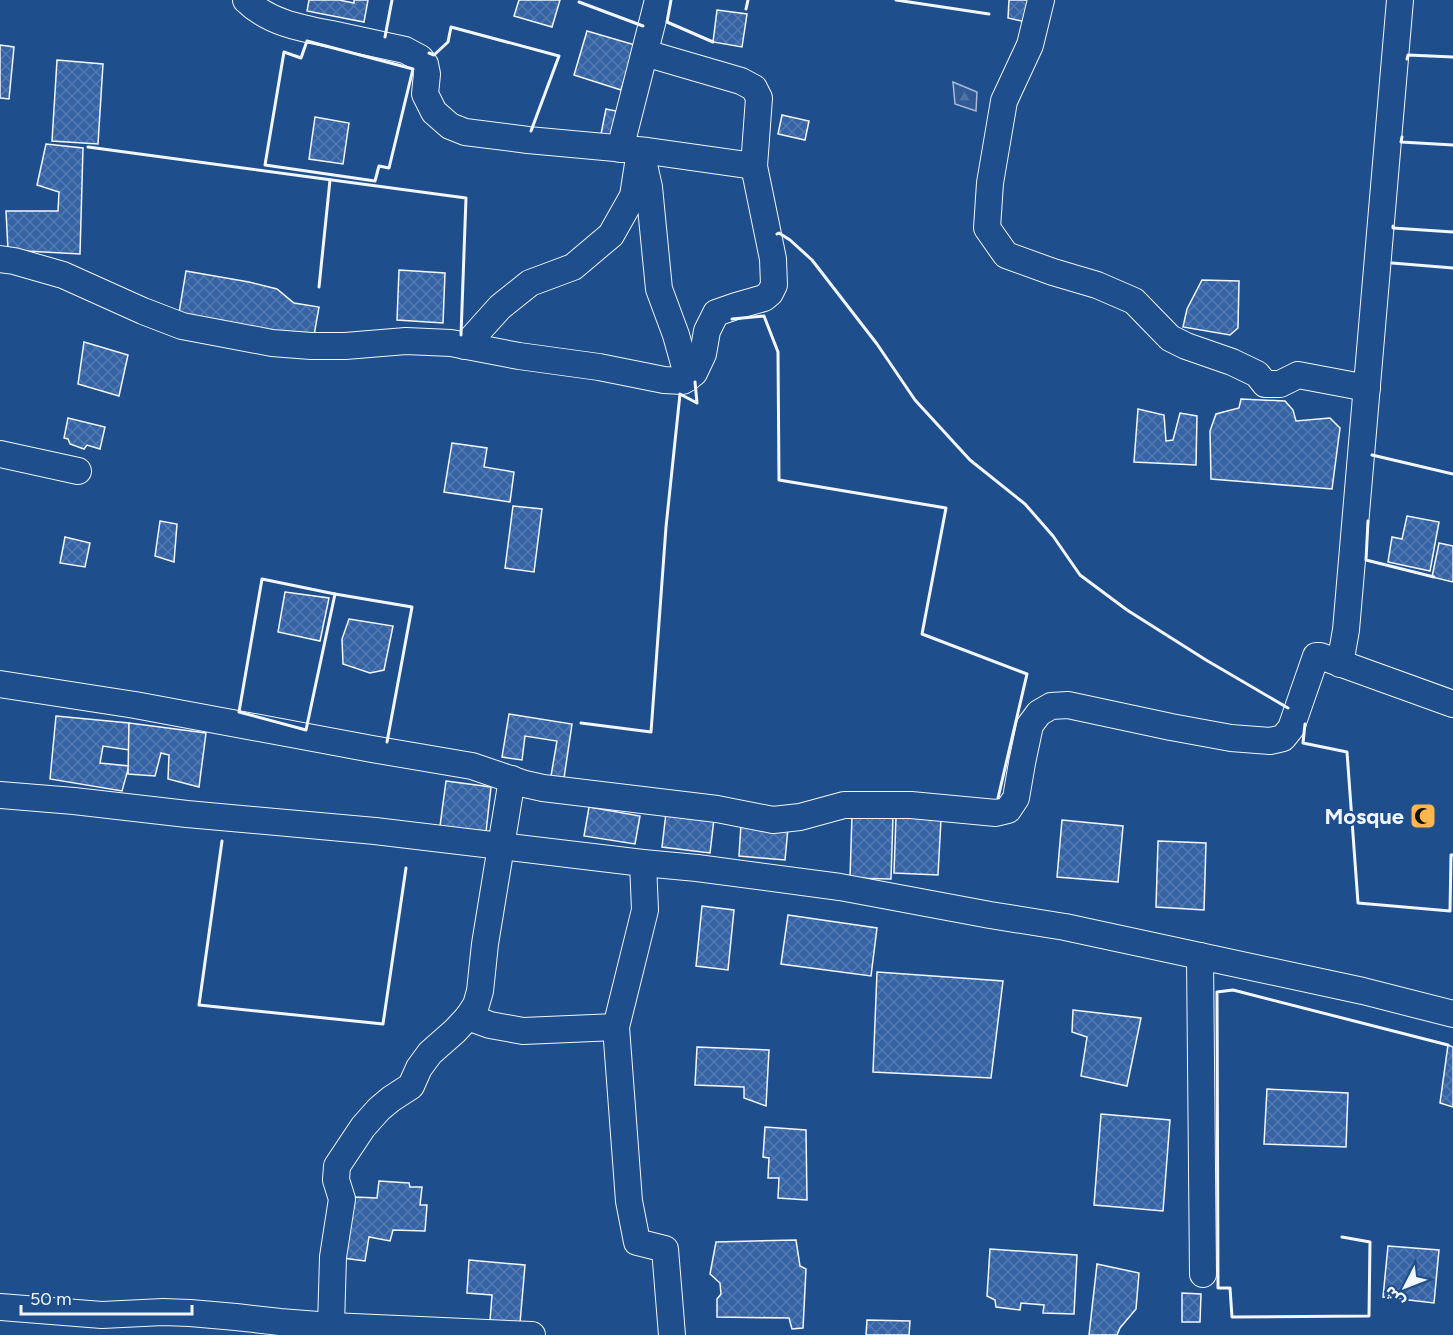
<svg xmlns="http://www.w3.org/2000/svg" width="1453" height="1335" font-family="Figtree,'Noto Sans Arabic',sans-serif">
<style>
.forest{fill:url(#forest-firs);stroke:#a8bbd7;stroke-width:1.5}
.building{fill:url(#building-cross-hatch);stroke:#f2f6ff;stroke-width:1.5}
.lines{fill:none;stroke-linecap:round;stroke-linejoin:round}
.minor-casing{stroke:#f2f6ff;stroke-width:28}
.minor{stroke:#1f4e8c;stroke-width:26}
.wall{stroke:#f2f6ff;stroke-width:3}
.labels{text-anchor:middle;stroke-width:4.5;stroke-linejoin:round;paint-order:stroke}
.poi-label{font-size:22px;font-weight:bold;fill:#f2f6ff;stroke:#1f4e8c;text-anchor:end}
</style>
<defs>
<pattern id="forest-firs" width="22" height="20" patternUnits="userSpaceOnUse" patternTransform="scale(1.5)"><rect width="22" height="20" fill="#305b95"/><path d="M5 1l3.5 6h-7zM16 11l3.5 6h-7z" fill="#4e73a5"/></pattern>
<pattern id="building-cross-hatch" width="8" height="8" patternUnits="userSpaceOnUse" patternTransform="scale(1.5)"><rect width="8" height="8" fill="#3563a3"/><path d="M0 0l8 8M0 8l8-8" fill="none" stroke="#537ab1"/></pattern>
</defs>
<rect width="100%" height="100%" fill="#1f4e8c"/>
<path class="forest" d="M 953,82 L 977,92 L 976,111 L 955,104 Z"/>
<g class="building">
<path d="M 309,0 L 339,0 L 354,3 L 354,0 L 368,0 L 364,22 L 307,11 Z"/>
<path d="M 519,0 L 560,0 L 552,27 L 514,16 Z"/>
<path d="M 1009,0 L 1032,0 L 1030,23 L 1008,18 Z"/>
<path d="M 717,10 L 747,14 L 742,47 L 713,42 Z"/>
<path d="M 587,31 L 635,45 L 621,90 L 574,75 Z"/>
<path d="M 0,45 L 14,47 L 9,99 L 0,98 Z"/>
<path d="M 57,60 L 103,64 L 98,144 L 52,141 Z"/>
<path d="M 606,109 L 621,112 L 616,137 L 601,134 Z"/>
<path d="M 782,115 L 809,121 L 805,140 L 778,134 Z"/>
<path d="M 315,117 L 349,123 L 343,164 L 309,159 Z"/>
<path d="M 46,144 L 83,148 L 80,254 L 8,250 L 6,211 L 58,211 L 59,192 L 37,185 Z"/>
<path d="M 399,270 L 445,273 L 443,323 L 397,320 Z"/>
<path d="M 186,271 L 249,282 L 277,289 L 294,303 L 319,307 L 313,341 L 178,319 Z"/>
<path d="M 1202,280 L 1239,281 L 1238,328 L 1230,335 L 1183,327 L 1187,309 Z"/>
<path d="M 84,342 L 128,355 L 119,396 L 78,384 Z"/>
<path d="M 1241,399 L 1285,401 L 1293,410 L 1296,421 L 1330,418 L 1340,428 L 1332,489 L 1211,479 L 1210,431 L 1216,414 L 1239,408 Z"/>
<path d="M 1138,409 L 1164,415 L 1166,441 L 1173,440 L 1180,413 L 1197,416 L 1196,465 L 1134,462 Z"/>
<path d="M 68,418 L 105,427 L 100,449 L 87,445 L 84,449 L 70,444 L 68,439 L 64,438 Z"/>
<path d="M 452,443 L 487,448 L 484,467 L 514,472 L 510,502 L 444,492 Z"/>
<path d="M 513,506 L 542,509 L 534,572 L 505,568 Z"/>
<path d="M 1407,516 L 1439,522 L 1430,571 L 1388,562 L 1392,537 L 1402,539 Z"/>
<path d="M 160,521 L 177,524 L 174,562 L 155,556 Z"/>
<path d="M 65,537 L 90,543 L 85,567 L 60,563 Z"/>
<path d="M 1439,543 L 1453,546 L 1453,582 L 1432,577 Z"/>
<path d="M 285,592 L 329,598 L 320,641 L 278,632 Z"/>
<path d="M 349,619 L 393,626 L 384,670 L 370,673 L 343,664 L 342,639 Z"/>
<path d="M 509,714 L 572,724 L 564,778 L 551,776 L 557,741 L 525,736 L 522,760 L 502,757 Z"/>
<path d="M 56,716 L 129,723 L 129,750 L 103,746 L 100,763 L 129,766 L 122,791 L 50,779 Z"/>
<path d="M 129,723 L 206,733 L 199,787 L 168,779 L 169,755 L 161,753 L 155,776 L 128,774 Z"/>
<path d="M 446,781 L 491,787 L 486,832 L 440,826 Z"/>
<path d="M 589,807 L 640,816 L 635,844 L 584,836 Z"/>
<path d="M 666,813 L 714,819 L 710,853 L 662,847 Z"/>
<path d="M 852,815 L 893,816 L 891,879 L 850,878 Z"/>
<path d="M 896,817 L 941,819 L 938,875 L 894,873 Z"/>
<path d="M 1062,820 L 1123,826 L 1118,882 L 1057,877 Z"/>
<path d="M 741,824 L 788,828 L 785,860 L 739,856 Z"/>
<path d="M 1158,841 L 1206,843 L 1204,910 L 1156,907 Z"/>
<path d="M 702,906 L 734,910 L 728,970 L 696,966 Z"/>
<path d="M 788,915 L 877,928 L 871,976 L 781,964 Z"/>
<path d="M 877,972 L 1003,981 L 991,1078 L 873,1072 Z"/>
<path d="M 1073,1010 L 1141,1018 L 1127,1086 L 1081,1076 L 1087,1037 L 1072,1032 Z"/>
<path d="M 1448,1045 L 1453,1047 L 1453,1107 L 1440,1103 Z"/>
<path d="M 697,1047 L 769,1050 L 766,1106 L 744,1098 L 744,1087 L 695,1085 Z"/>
<path d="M 1267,1089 L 1348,1093 L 1346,1147 L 1264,1144 Z"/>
<path d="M 1101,1114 L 1170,1120 L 1163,1211 L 1094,1205 Z"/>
<path d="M 765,1127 L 806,1130 L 807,1200 L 778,1198 L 779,1178 L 768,1178 L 769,1158 L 763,1157 Z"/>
<path d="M 379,1181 L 409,1183 L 410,1187 L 422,1187 L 420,1205 L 427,1205 L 425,1231 L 393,1230 L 390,1241 L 369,1237 L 365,1261 L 343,1258 L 355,1197 L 377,1198 Z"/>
<path d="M 796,1240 L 800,1266 L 806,1269 L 803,1328 L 792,1329 L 789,1318 L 717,1317 L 717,1299 L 721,1294 L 720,1283 L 710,1274 L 716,1242 Z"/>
<path d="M 1388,1246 L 1439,1250 L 1434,1303 L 1383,1297 Z"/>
<path d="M 990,1249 L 1077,1255 L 1074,1314 L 1043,1313 L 1044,1305 L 1021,1303 L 1020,1310 L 996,1307 L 995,1300 L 987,1296 Z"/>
<path d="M 469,1260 L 525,1265 L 520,1323 L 490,1321 L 492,1295 L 467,1293 Z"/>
<path d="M 1097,1264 L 1139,1273 L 1136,1309 L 1120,1328 L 1117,1335 L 1089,1335 Z"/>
<path d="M 1182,1293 L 1201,1294 L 1200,1322 L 1182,1322 Z"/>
<path d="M 867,1320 L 910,1321 L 909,1335 L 866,1335 Z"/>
</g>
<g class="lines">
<g class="minor-casing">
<g id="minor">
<path d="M 246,0 C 270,24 305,29 336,35 C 359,40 382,45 405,50 L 420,58 L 425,64 L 427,74 L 425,94 L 434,112 L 450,126 L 465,132 L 528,140 L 648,151 L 754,166"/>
<path d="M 1041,0 L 1030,45 L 1004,101 L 990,183 L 987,228 L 1006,255 L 1053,272 L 1097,285 L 1134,301 L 1170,338 L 1186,346 L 1232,362 L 1257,374 L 1265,384 L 1280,384 L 1298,375 L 1367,388"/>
<path d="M 620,149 L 658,0"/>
<path d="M 644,165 L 649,187 L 659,289 L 676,335 L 688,378"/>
<path d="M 0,259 L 14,261 L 63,275 L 143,311 L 182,326 L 272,343 L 311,346 L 345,346 L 406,341 L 451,343 L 519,356 L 599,367 L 664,380 L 683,381 L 694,373 L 703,354 L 707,331 L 716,313 L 736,306 L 764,298 L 770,293 L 774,285 L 773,259 L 754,166 L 759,98 L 754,88 L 741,81 L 645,53"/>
<path d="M 465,346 L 500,307 L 530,283 L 573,267 L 611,235 L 633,196 L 640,151"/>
<path d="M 0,454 L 78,471"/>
<path d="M 1340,664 L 1346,630 L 1400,0"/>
<path d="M 0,684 L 135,705 L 372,749 L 472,766 L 525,784 L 543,788 L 717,809 L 773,820 L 800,817 L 844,805 L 911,805 L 996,813 L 1008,810 L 1016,798 L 1022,763 L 1030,725 L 1039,713 L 1051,706 L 1068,705 L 1171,727 L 1231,738 L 1270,741 L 1283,738 L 1291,728 L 1316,656 L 1320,656 L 1453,704"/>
<path d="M 0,795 L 74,801 L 187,814 L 375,831 L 643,863 L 697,868 L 840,887 L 990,915 L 1065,927 L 1363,991 L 1453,1014"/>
<path d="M 643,863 L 645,910 L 616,1027 L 629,1201 L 637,1242 L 665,1249 L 672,1335"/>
<path d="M 1200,956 L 1203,1274"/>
<path d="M 468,1017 L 490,1025 L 523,1031 L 616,1027"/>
<path d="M 0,1307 L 102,1315 L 163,1312 L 190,1313 L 236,1317 L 280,1322 L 331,1326 L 532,1335"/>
<path d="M 331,1326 L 333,1257 L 342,1199 L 336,1180 L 337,1166 L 363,1127 L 379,1109 L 391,1099 L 411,1086 L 419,1068 L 430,1053 L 455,1031 L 468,1017 L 476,1005 L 480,991 L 485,944 L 512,779"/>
</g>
</g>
<use href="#minor" class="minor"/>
<g class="wall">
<path d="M 671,0 L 667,22 L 713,42"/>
<path d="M 896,0 L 989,14"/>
<path d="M 579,2 L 643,26"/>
<path d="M 746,9 L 748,0"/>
<path d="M 385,37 L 392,0"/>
<path d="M 307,41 L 413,69 L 389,168 L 379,166 L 375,181 L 265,165 L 284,52 L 301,58 Z"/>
<path d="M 429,53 L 434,55 L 448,42 L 451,27 L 559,56 L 531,131"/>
<path d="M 1407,59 L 1408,55 L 1453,57"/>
<path d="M 1402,137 L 1401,142 L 1453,145"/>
<path d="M 88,147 L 466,198 L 461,335"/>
<path d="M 1393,226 L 1393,228 L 1453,232"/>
<path d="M 777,234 L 779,233 L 790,240 L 812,260 L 877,344 L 915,400 L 970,460 L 1025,504 L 1053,536 L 1080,575 L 1127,610 L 1206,660 L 1288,708"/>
<path d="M 1392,263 L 1453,268"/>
<path d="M 319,287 L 330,180"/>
<path d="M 732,319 L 764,316 L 778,352 L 779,480 L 946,508 L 922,634 L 1027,674 L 998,798"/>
<path d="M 1372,455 L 1453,474"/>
<path d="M 1368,521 L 1366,560 L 1434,577"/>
<path d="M 262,579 L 335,594 L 306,730 L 239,712 Z"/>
<path d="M 335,594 L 412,607 L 387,742"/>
<path d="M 581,723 L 651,732 L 666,527 L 680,394 L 697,403 L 695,382"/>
<path d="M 1305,724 L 1303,743 L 1347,752 L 1358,903 L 1450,911 L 1451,855 L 1453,855"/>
<path d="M 222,841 L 199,1005 L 383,1024 L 406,868"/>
<path d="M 1342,1237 L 1370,1242 L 1369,1316 L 1232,1317 L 1230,1288 L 1218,1288 L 1217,992 L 1233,990 L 1448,1045"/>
</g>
</g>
<defs>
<g id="mosque-square" transform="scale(1.35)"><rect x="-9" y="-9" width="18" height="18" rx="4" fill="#ffb74d" stroke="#1f4e8c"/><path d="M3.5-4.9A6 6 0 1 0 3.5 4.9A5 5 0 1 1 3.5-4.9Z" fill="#111"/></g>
</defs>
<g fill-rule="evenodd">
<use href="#mosque-square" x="1423" y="816"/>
</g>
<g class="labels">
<g class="poi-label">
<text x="1404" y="824">Mosque</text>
</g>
</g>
<g transform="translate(1405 1287) rotate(228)" stroke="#1f4e8c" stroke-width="4.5" paint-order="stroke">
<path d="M0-4.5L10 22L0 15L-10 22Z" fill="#f2f6ff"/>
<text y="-9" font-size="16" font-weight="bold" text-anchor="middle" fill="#f2f6ff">ش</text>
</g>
<path d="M21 1305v9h171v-9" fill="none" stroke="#f2f6ff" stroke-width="3"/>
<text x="30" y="1305" font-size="18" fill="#f2f6ff" stroke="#1f4e8c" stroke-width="4.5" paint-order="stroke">50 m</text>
</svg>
